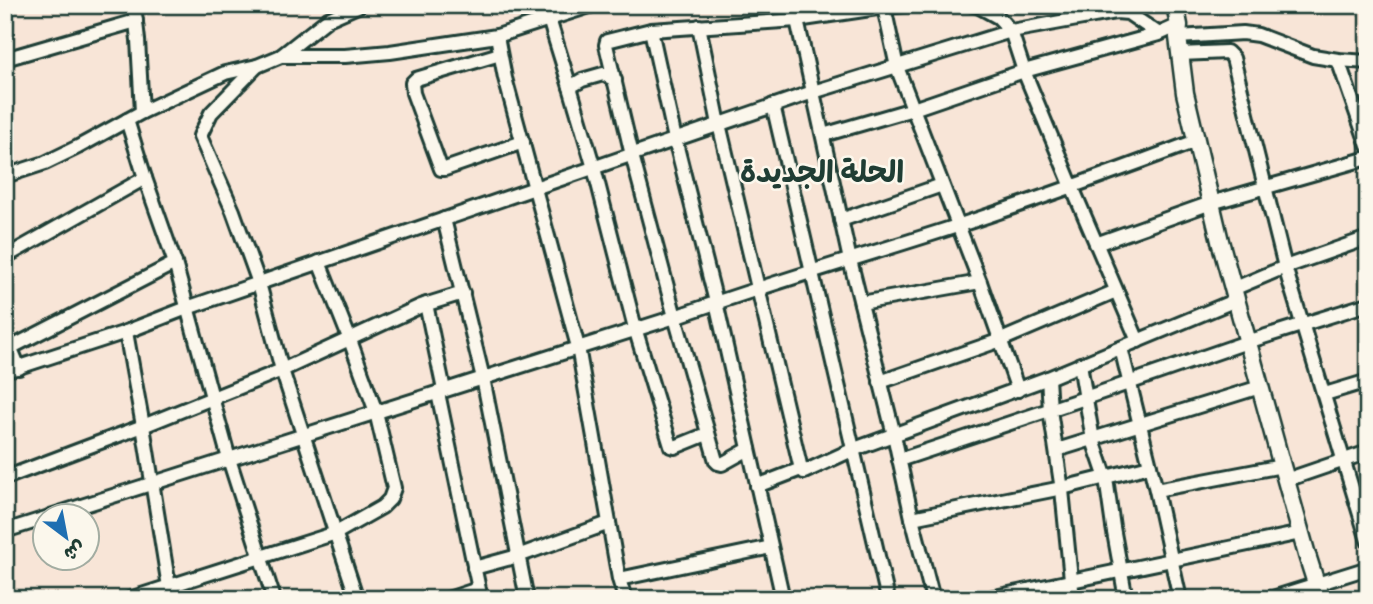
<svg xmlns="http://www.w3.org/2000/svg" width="1373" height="604" font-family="Itim,'Playpen Sans Arabic',sans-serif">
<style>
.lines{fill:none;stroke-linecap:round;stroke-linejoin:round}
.minor-casing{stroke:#1f3d34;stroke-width:18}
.major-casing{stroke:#1f3d34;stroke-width:21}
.minor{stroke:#fbf7ec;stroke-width:12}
.major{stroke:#fbf7ec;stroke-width:16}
.labels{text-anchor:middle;stroke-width:5;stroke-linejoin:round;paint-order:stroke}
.quarter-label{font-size:30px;font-weight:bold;fill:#1f3d34;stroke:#fbf7ec}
</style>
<rect width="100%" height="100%" fill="#f8e5d7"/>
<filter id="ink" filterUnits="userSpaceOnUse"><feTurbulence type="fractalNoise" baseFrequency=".0143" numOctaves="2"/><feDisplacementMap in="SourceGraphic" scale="14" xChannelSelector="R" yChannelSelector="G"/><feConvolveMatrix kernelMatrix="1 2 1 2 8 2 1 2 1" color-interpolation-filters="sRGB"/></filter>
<g filter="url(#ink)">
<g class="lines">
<g class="minor-casing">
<g id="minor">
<path d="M 134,5 L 138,40 L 142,112"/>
<path d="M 801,5 L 797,20 L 813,92 L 850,260 L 894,435 L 912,518 L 933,599"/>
<path d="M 973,5 L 978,6 L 998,17 L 1011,31 L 1024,71 L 1072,187 L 1138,341"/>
<path d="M 884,7 L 897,67 L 980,282 L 1018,390"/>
<path d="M 549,19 L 570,87"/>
<path d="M 699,26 L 719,124 L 801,469"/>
<path d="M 651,30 L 675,139 L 716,302 L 783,599"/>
<path d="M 497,36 L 505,78 L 578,347 L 619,579 L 625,599"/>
<path d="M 1178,37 L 1243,33 L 1258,35 L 1313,56 L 1338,60 L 1368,62"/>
<path d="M 500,54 L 416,79 L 412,83 L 413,93 L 441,169 L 445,169 L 523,142"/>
<path d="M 1180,54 L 1227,52 L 1233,58 L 1285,267 L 1368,541"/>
<path d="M 281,56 L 345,56 L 390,52 L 497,36 L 593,5"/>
<path d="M 5,59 L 136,21"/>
<path d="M 1338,60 L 1368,146"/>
<path d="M 257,66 L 211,113 L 200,136 L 233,211 L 259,283 L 282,370 L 357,599"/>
<path d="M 615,80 L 603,74 L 582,80 L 570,87 L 594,168 L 635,328 L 671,446 L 675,447 L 707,434"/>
<path d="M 773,105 L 888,599"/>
<path d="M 127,120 L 145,178 L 175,263 L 229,459 L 274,599"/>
<path d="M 823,135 L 913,109 L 1024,71 L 1159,34 L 1179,25"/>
<path d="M 5,176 L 45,163 L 78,147 L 142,112 L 225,73 L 257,66 L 281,56 L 328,19 L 360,5"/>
<path d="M 444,219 L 483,378 L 527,599"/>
<path d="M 841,220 L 942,185"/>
<path d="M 1096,244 L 1211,203 L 1368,158"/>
<path d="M 5,257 L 145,178"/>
<path d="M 1233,289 L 1285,267 L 1368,238"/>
<path d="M 861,303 L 980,282"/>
<path d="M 426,304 L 444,390"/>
<path d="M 126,332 L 143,426 L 171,599"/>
<path d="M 5,334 L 19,368"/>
<path d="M 10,348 L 175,263"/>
<path d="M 1121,348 L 1156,490 L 1180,599"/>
<path d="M 1080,364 L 1093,440 L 1106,478 L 1113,527 L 1126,599"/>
<path d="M 5,370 L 16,368 L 123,333 L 187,308 L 813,92 L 1011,31 L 1116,12 L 1128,13 L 1159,34"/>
<path d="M 1048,378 L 1050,410 L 1062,490 L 1073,599"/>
<path d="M 880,382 L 1001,340 L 1116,291"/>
<path d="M 438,393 L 481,599"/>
<path d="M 1325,394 L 1368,381"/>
<path d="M 749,449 L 722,464 L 718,463 L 716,461 L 675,317 L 632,155 L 606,45 L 607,41 L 651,30 L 797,20 L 884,7 L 905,5"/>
<path d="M 1057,450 L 1260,387"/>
<path d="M 899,460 L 1085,398 L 1247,342 L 1368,304"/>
<path d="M 5,478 L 143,426 L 282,370 L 421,306 L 463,293"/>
<path d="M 1286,480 L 1368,452"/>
<path d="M 757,486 L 801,469 L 804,472 L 852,450 L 1048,378 L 1236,300"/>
<path d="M 1156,490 L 1282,466"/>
<path d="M 50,516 L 675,317 C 767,284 861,257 954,227 C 1036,200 1116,171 1196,141"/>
<path d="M 912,518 L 1062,488 L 1150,466"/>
<path d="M 5,531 L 46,518"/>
<path d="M 474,568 L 518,556 L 609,523"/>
<path d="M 619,579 L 771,547"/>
<path d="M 129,599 L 336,533 L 382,507 L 390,499 L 394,488 L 376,412 L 350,340 L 319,262"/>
<path d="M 448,599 L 478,589"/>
<path d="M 985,599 L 1301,533"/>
<path d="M 1269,599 L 1368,568"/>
</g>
</g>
<g class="major-casing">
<path id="major" d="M 1175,5 L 1179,25 L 1178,37 L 1185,93 L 1220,241 L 1282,466 L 1307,555 L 1321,599"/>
</g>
<use href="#minor" class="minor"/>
<use href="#major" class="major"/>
</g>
</g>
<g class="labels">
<g class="quarter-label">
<text x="822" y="182">الحلة الجديدة</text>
</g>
</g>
<rect width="1373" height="604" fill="none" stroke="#fbf7ec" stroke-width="28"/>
<rect x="14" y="14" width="1345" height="576" fill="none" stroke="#1f3d34" stroke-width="2.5" filter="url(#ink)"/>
<g transform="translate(66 537) rotate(148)"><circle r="33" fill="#fbf7ec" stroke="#a3ada2" stroke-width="2"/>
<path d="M0-5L12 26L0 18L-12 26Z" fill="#1f6fb2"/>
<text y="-10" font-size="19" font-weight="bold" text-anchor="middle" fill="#1f3d34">ش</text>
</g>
</svg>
